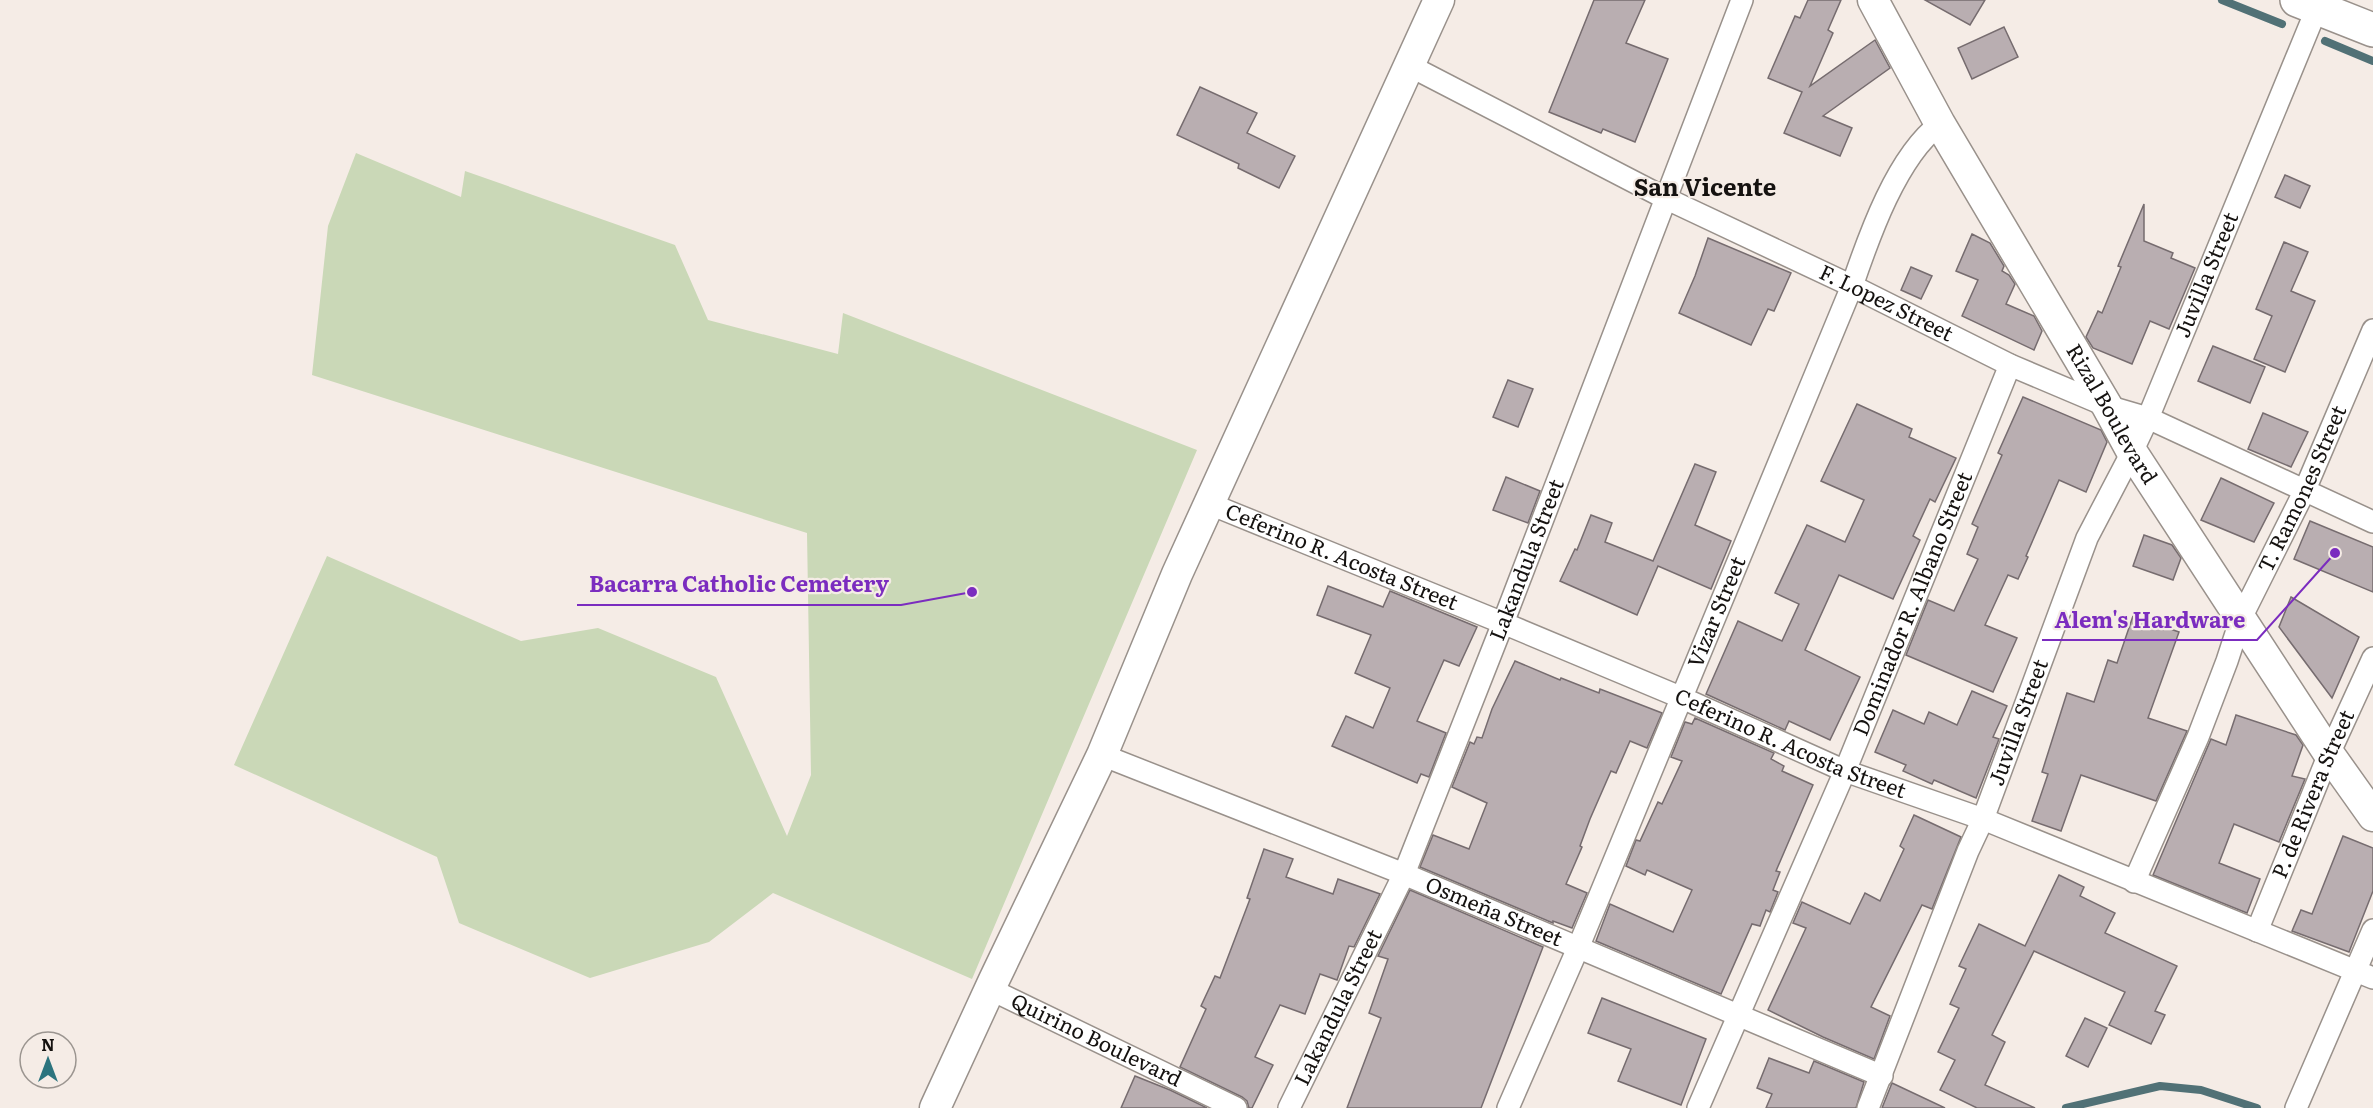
<svg xmlns="http://www.w3.org/2000/svg" width="2373" height="1108" font-family="Literata,serif">
<style>
.green{fill:#cad8b7}
.lines{fill:none;stroke-linecap:round;stroke-linejoin:round}
.stream{stroke:#517176;stroke-width:8}
.building{fill:#b9aeb1;stroke:#766c6f;stroke-width:1.5}
.street-casing{stroke:#99918b;stroke-width:24}
.secondary-casing{stroke:#99918b;stroke-width:33}
.highway-casing{stroke:#99918b;stroke-width:36}
.street{stroke:#fff;stroke-width:21}
.secondary{stroke:#fff;stroke-width:30}
.highway{stroke:#fff;stroke-width:33}
.labels{text-anchor:middle;stroke-width:4.5;stroke-linejoin:round;paint-order:stroke}
.street-label{font-size:21px;fill:#151210;stroke:#f5ece6}
.quarter-label{font-size:24px;font-weight:bold;fill:#151210;stroke:#f5ece6}
.leader{fill:none;stroke:#7b2cbf;stroke-width:2}
.callout-dot{fill:#7b2cbf;stroke:#f5ece6;stroke-width:2}
.callout-label{font-size:22px;text-anchor:middle;font-weight:bold;fill:#7b2cbf;stroke:#f5ece6;stroke-width:4.5;stroke-linejoin:round;paint-order:stroke}
</style>
<rect width="100%" height="100%" fill="#f5ece6"/>
<path class="green" d="M 356,153 L 461,197 L 465,171 L 675,245 L 708,320 L 838,354 L 843,313 L 1197,450 L 972,979 L 773,893 L 709,942 L 590,978 L 459,923 L 437,857 L 234,765 L 327,556 L 521,641 L 598,628 L 716,677 L 787,836 L 811,775 L 807,533 L 312,375 L 328,226 Z"/>
<g class="lines">
<g class="stream">
<path d="M 2222,0 L 2282,24"/>
<path d="M 2325,41 L 2373,61"/>
<path d="M 2066,1108 L 2160,1086 L 2201,1090 L 2257,1108"/>
</g>
</g>
<g class="building">
<path d="M 1594,0 L 1645,0 L 1626,43 L 1668,59 L 1635,142 L 1603,129 L 1601,133 L 1549,112 Z"/>
<path d="M 1808,0 L 1841,0 L 1828,30 L 1833,33 L 1810,86 L 1875,40 L 1890,68 L 1823,116 L 1852,128 L 1840,156 L 1784,133 L 1802,92 L 1768,78 L 1795,16 L 1800,18 Z"/>
<path d="M 1925,0 L 1985,0 L 1970,25 Z"/>
<path d="M 2004,27 L 2018,57 L 1972,79 L 1958,48 Z"/>
<path d="M 1200,87 L 1257,113 L 1247,133 L 1295,156 L 1279,188 L 1238,168 L 1239,164 L 1177,135 Z"/>
<path d="M 2285,175 L 2310,186 L 2300,208 L 2275,197 Z"/>
<path d="M 2144,204 L 2144,241 L 2173,253 L 2171,258 L 2195,268 L 2169,329 L 2150,321 L 2132,364 L 2093,348 L 2086,337 L 2098,311 L 2102,313 L 2121,267 L 2118,266 Z"/>
<path d="M 1972,234 L 1990,243 L 2004,266 L 2002,271 L 2009,275 L 2015,284 L 2006,304 L 2034,316 L 2042,331 L 2034,350 L 1962,316 L 1978,280 L 1956,271 Z"/>
<path d="M 1708,238 L 1791,273 L 1774,311 L 1768,309 L 1751,345 L 1679,313 L 1695,276 Z"/>
<path d="M 2284,242 L 2308,252 L 2291,291 L 2315,301 L 2285,372 L 2254,359 L 2272,316 L 2256,309 Z"/>
<path d="M 1911,267 L 1932,276 L 1921,299 L 1901,290 Z"/>
<path d="M 2213,346 L 2265,367 L 2250,403 L 2198,381 Z"/>
<path d="M 1508,380 L 1533,389 L 1518,427 L 1493,417 Z"/>
<path d="M 2023,397 L 2101,430 L 2107,442 L 2086,492 L 2059,480 L 2026,556 L 2028,557 L 2018,579 L 2008,575 L 1985,625 L 2017,638 L 1993,692 L 1906,655 L 1928,600 L 1954,611 L 1978,559 L 1967,554 L 1978,527 L 1972,524 L 2002,455 L 1998,453 Z"/>
<path d="M 1857,404 L 1912,429 L 1909,437 L 1956,458 L 1935,502 L 1930,499 L 1913,536 L 1920,540 L 1893,599 L 1839,575 L 1805,650 L 1860,677 L 1830,740 L 1789,721 L 1785,730 L 1706,694 L 1738,621 L 1782,641 L 1799,604 L 1775,593 L 1807,525 L 1845,542 L 1864,500 L 1821,481 Z"/>
<path d="M 2263,413 L 2308,432 L 2291,467 L 2248,449 Z"/>
<path d="M 1695,464 L 1716,472 L 1695,525 L 1731,541 L 1711,589 L 1658,566 L 1637,615 L 1560,581 L 1575,549 L 1577,550 L 1591,515 L 1612,523 L 1605,542 L 1653,561 Z"/>
<path d="M 1506,477 L 1540,491 L 1528,523 L 1493,510 Z"/>
<path d="M 2221,478 L 2274,503 L 2254,542 L 2201,520 Z"/>
<path d="M 2310,521 L 2373,547 L 2373,592 L 2294,559 Z"/>
<path d="M 2144,535 L 2172,545 L 2181,558 L 2173,580 L 2133,566 Z"/>
<path d="M 1328,586 L 1383,607 L 1390,591 L 1477,627 L 1459,666 L 1444,660 L 1417,721 L 1446,733 L 1429,777 L 1421,774 L 1417,783 L 1332,746 L 1346,716 L 1373,728 L 1390,688 L 1355,673 L 1371,635 L 1317,615 Z"/>
<path d="M 2291,597 L 2359,637 L 2332,698 L 2279,627 Z"/>
<path d="M 2133,616 L 2179,632 L 2148,718 L 2187,731 L 2156,801 L 2081,775 L 2061,831 L 2032,821 L 2048,774 L 2042,772 L 2067,693 L 2094,702 L 2108,660 L 2117,663 Z"/>
<path d="M 1515,661 L 1560,680 L 1561,678 L 1599,693 L 1600,689 L 1662,713 L 1647,748 L 1630,741 L 1616,773 L 1611,771 L 1590,819 L 1580,846 L 1582,847 L 1566,884 L 1587,893 L 1572,928 L 1553,921 L 1553,923 L 1420,867 L 1433,835 L 1469,849 L 1487,803 L 1452,787 L 1470,742 L 1474,744 L 1477,737 L 1482,738 L 1492,709 Z"/>
<path d="M 1972,691 L 2007,706 L 1993,737 L 1999,739 L 1976,798 L 1934,780 L 1932,784 L 1903,771 L 1906,765 L 1875,752 L 1893,710 L 1924,724 L 1929,712 L 1957,725 Z"/>
<path d="M 2236,715 L 2296,735 L 2303,745 L 2292,776 L 2305,779 L 2279,842 L 2234,824 L 2219,863 L 2260,879 L 2247,913 L 2153,875 L 2211,739 L 2226,745 Z"/>
<path d="M 1695,718 L 1774,753 L 1771,759 L 1784,766 L 1782,771 L 1813,785 L 1776,871 L 1780,872 L 1773,890 L 1778,892 L 1770,912 L 1766,910 L 1760,926 L 1752,924 L 1721,994 L 1596,941 L 1610,904 L 1673,932 L 1692,890 L 1647,870 L 1645,875 L 1626,866 L 1636,840 L 1640,841 L 1658,802 L 1662,804 L 1682,761 L 1671,757 L 1685,722 L 1692,724 Z"/>
<path d="M 1914,815 L 1961,837 L 1932,909 L 1922,905 L 1871,1007 L 1890,1016 L 1874,1059 L 1823,1037 L 1768,1010 L 1806,928 L 1793,923 L 1802,902 L 1850,924 L 1865,893 L 1880,901 L 1904,849 L 1900,846 Z"/>
<path d="M 2343,836 L 2373,848 L 2373,891 L 2349,952 L 2292,931 L 2301,910 L 2312,914 Z"/>
<path d="M 1264,849 L 1293,859 L 1286,877 L 1333,894 L 1338,879 L 1380,894 L 1354,947 L 1349,946 L 1337,980 L 1320,974 L 1305,1014 L 1280,1005 L 1255,1057 L 1273,1065 L 1252,1108 L 1249,1108 L 1247,1101 L 1242,1097 L 1180,1067 L 1206,1009 L 1201,1006 L 1215,976 L 1220,978 L 1250,899 L 1247,898 Z"/>
<path d="M 2059,875 L 2084,887 L 2080,896 L 2115,913 L 2105,933 L 2177,966 L 2155,1011 L 2165,1015 L 2151,1044 L 2109,1025 L 2125,992 L 2034,951 L 1992,1035 L 2005,1042 L 1985,1085 L 2035,1108 L 1977,1108 L 1940,1090 L 1955,1060 L 1938,1052 L 1959,1008 L 1950,1004 L 1966,969 L 1959,966 L 1979,924 L 2025,946 Z"/>
<path d="M 1410,890 L 1543,947 L 1481,1108 L 1347,1108 L 1381,1018 L 1369,1013 L 1388,959 L 1378,956 Z"/>
<path d="M 1602,998 L 1706,1039 L 1681,1105 L 1618,1081 L 1631,1049 L 1588,1033 Z"/>
<path d="M 2085,1018 L 2107,1028 L 2088,1067 L 2066,1056 Z"/>
<path d="M 1769,1058 L 1809,1073 L 1814,1061 L 1864,1082 L 1856,1108 L 1766,1108 L 1772,1094 L 1757,1088 Z"/>
<path d="M 1135,1076 L 1170,1090 L 1207,1108 L 1121,1108 Z"/>
<path d="M 1892,1083 L 1945,1108 L 1882,1108 Z"/>
</g>
<g class="lines">
<g class="street-casing">
<g id="street">
<path id="s1" d="M 1410,66 L 1665,198 L 1852,286 L 2010,365 L 2107,406 L 2148,418 L 2373,522"/>
<path id="s2" d="M 1210,504 L 1503,623 L 1680,697 L 1845,771 L 1983,819 L 2373,978"/>
<path id="s3" d="M 1102,755 L 1404,874 L 1882,1076"/>
<path id="s4" d="M 2134,882 L 2198,737 L 2227,661 L 2241,618 L 2304,492 L 2373,330"/>
<path id="s5" d="M 2257,931 L 2329,754 L 2373,658"/>
<path id="s6" d="M 990,989 L 1236,1108"/>
<path id="s7" d="M 1289,1108 L 1404,874 L 1503,623 L 1742,0"/>
<path id="s8" d="M 1508,1108 L 1578,948 L 1852,286 C 1869,236 1897,156 1940,124"/>
<path id="s9" d="M 1698,1108 L 1845,771 L 2010,365"/>
<path id="s10" d="M 1868,1108 L 1968,851 L 1983,819 L 2087,538 L 2132,452 L 2148,418 L 2317,8"/>
<path d="M 2296,1108 L 2373,930"/>
</g>
</g>
<g class="secondary-casing">
<g id="secondary">
<path id="s11" d="M 1873,0 L 1940,124 L 2107,406 L 2132,452 L 2329,754 L 2373,816"/>
<path d="M 935,1108 L 994,980 L 1102,755 L 1177,574 L 1439,0"/>
</g>
</g>
<g class="highway-casing">
<path id="highway" d="M 2297,0 L 2373,30"/>
</g>
<use href="#street" class="street"/>
<use href="#secondary" class="secondary"/>
<use href="#highway" class="highway"/>
</g>
<g class="labels">
<g class="street-label">
<text dy="7" stroke="none"><textPath href="#s10" startOffset="900">Juvilla Street</textPath></text>
<text dy="7" stroke="none"><textPath href="#s1" startOffset="532">F. Lopez Street</textPath></text>
<text dy="7" stroke="none"><textPath href="#s11" startOffset="478">Rizal Boulevard</textPath></text>
<text dy="7" stroke="none"><textPath href="#s4" startOffset="428">T. Ramones Street</textPath></text>
<text dy="7" stroke="none"><textPath href="#s2" startOffset="142">Ceferino R. Acosta Street</textPath></text>
<text dy="7" stroke="none"><textPath href="#s7" startOffset="598">Lakandula Street</textPath></text>
<text dy="7" stroke="none"><textPath href="#s9" startOffset="548">Dominador R. Albano Street</textPath></text>
<text dy="7" stroke="none"><textPath href="#s8" startOffset="538">Vizar Street</textPath></text>
<text dy="7" stroke="none"><textPath href="#s10" startOffset="414">Juvilla Street</textPath></text>
<text dy="7" stroke="none"><textPath href="#s2" startOffset="628">Ceferino R. Acosta Street</textPath></text>
<text dy="7" stroke="none"><textPath href="#s5" startOffset="148">P. de Rivera Street</textPath></text>
<text dy="7" stroke="none"><textPath href="#s3" startOffset="422">Osmeña Street</textPath></text>
<text dy="7" stroke="none"><textPath href="#s7" startOffset="112">Lakandula Street</textPath></text>
<text dy="7" stroke="none"><textPath href="#s6" startOffset="118">Quirino Boulevard</textPath></text>
</g>
<g class="quarter-label">
<text x="1705" y="196">San Vicente</text>
</g>
</g>
<path class="leader" d="M972 592L901 605H577M2335 553L2257 640H2042"/>
<g class="callout-dot">
<circle cx="972" cy="592" r="6"/>
<circle cx="2335" cy="553" r="6"/>
</g>
<g class="callout-label">
<text x="739" y="592">Bacarra Catholic Cemetery</text>
<text x="2150" y="628">Alem's Hardware</text>
</g>
<g transform="translate(48 1060)"><circle r="28" fill="#f5ece6" stroke="#9b9590" stroke-width="1.5"/>
<path d="M0-4.5L10 22L0 15L-10 22Z" fill="#2c747e"/>
<text y="-9" font-size="16" font-weight="bold" text-anchor="middle" fill="#151210">N</text>
</g>
</svg>
